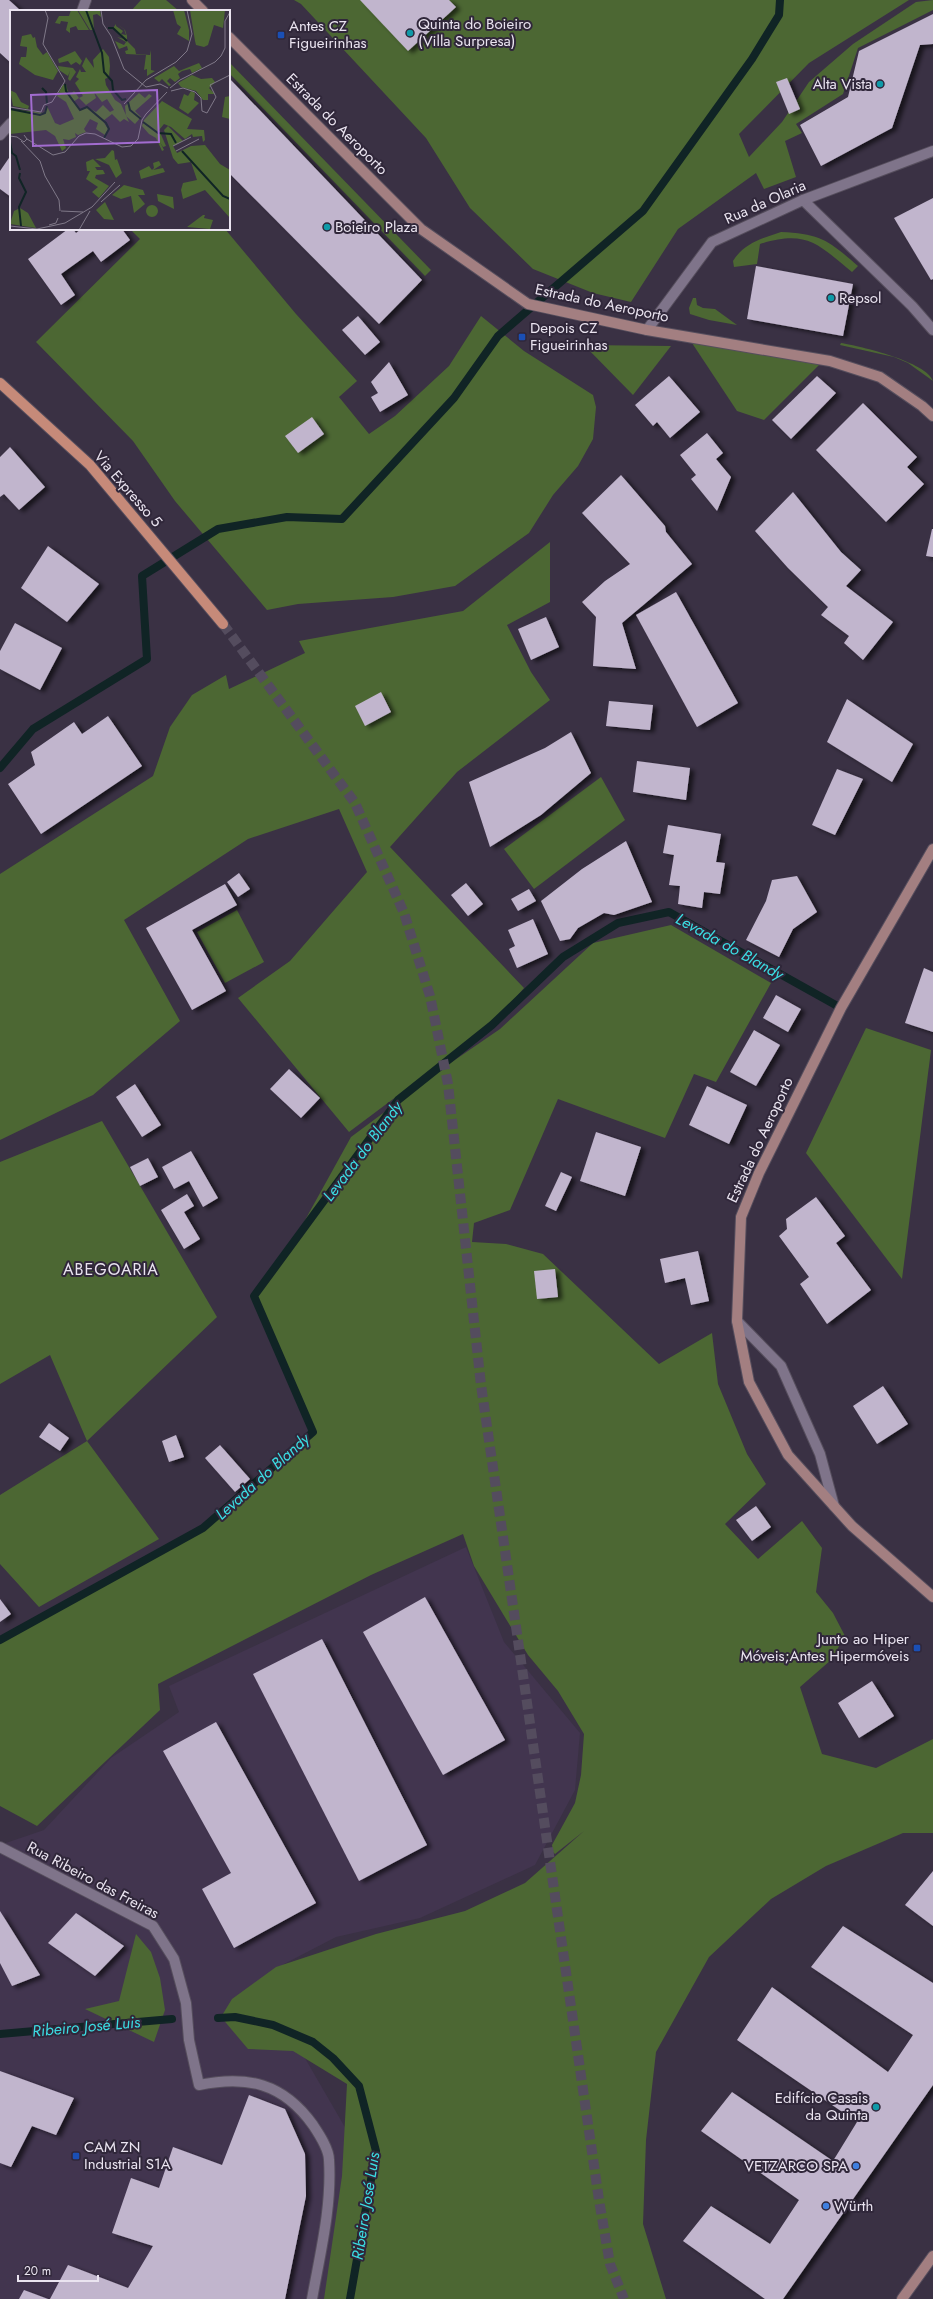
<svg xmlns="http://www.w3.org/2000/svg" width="933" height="2299" font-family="Jost,sans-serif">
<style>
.built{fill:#42354f}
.green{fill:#4c6733}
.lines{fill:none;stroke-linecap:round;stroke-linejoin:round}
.stream{stroke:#102425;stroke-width:8}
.building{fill:#c1b5cd;filter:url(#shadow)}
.primary-tunnel{stroke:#544c5e;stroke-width:10;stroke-dasharray:10 5;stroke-linecap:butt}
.minor-casing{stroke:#564e5d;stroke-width:12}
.tertiary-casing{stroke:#564e5d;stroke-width:12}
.secondary-casing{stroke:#564e5d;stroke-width:12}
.primary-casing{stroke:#564e5d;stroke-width:12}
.minor{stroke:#7f748a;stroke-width:10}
.tertiary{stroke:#7f748a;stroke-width:10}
.secondary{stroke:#a37f81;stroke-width:10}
.primary{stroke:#c68a79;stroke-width:10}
.culture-dot{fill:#0f9aa8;stroke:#30273a;stroke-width:1.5}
.transit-dot{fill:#1a4fb4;stroke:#30273a;stroke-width:1.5}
.shop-dot{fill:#3f7fe0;stroke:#30273a;stroke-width:1.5}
.labels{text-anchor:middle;stroke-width:4;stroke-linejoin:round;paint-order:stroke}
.poi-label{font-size:15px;fill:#eae4f0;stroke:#30273a;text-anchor:start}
.street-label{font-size:15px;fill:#eae4f0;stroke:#30273a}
.water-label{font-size:16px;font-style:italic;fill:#3bdde3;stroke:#30273a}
.neighbourhood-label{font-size:16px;letter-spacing:1px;fill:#eae4f0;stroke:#30273a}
.inset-river{fill:none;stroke:#102425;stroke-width:2}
.inset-road{fill:none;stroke:#807989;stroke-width:1}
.view{fill:#a26cd0;fill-opacity:0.15;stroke:#a26cd0;stroke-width:2}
.inset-edge{fill:none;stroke:#eae4f0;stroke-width:2}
</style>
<defs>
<filter id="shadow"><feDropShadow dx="4.5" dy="2.5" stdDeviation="2" flood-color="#0009"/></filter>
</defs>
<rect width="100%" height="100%" fill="#3a3144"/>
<path class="built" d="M 466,1547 L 504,1642 L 580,1733 L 575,1790 L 535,1865 L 420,1918 L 336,1937 L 284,1964 L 265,1989 L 361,2155 L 336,2299 L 0,2299 L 0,1845 L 44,1830 L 111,1758 L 179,1712 L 169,1686 Z"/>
<g class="green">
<path d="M 141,0 L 166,0 L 179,11 L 131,11 Z"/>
<path d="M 294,0 L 909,0 L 809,63 L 739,134 L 749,157 L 782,122 L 809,82 L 853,44 L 916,2 L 933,0 L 933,10 L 858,48 L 843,94 L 796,124 L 802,133 L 785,141 L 796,177 L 764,189 L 756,173 L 678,229 L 631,302 L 593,293 L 533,269 L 470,208 L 426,138 L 301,4 Z"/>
<path d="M 229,62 L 431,270 L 425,276 L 229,73 Z"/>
<path d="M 130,229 L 225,229 L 296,314 L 357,381 L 339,397 L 369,434 L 395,416 L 449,366 L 481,316 L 524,351 L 593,395 L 596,407 L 593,439 L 578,466 L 553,495 L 529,533 L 455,586 L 393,597 L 298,604 L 267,610 L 175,501 L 133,441 L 36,342 L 140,239 Z"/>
<path d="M 781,232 C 821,234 828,240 858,266 L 852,272 C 817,243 806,230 760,244 L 757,264 L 734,267 L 733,261 C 744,243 763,238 781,232 Z"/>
<path d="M 693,298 L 696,298 L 697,305 L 703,308 L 715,309 L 737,325 L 709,320 L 690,314 L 689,308 Z"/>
<path d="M 692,343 L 739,347 L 824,360 L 764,420 L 737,411 Z"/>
<path d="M 841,343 C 860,346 927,362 933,381 L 908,363 L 894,357 L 840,345 Z"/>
<path d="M 584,345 L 671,346 L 633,395 Z"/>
<path d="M 550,542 L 550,602 L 507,625 L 531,672 L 550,700 L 457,772 L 390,847 L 524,988 L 492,1025 L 349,1132 L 238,998 L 290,961 L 367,872 L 339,809 L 248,839 L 124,920 L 180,1021 L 93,1095 L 0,1140 L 0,874 L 153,776 L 170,727 L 192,695 L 226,675 L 229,689 L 305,653 L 299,641 L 463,611 Z"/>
<path d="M 601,777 L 625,820 L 534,889 L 504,849 Z"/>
<path d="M 237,910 L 264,962 L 225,983 L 197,932 Z"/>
<path d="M 671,925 L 771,983 L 716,1082 L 694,1074 L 665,1138 L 558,1099 L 510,1210 L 474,1223 L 472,1242 L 506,1244 L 543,1254 L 659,1364 L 712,1333 L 718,1384 L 747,1454 L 766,1484 L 725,1524 L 758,1559 L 802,1521 L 822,1548 L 816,1592 L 833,1613 L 845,1636 L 831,1660 L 800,1687 L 822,1754 L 876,1768 L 933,1739 L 933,1833 L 903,1833 L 826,1866 L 771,1899 L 709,1957 L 656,2052 L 646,2140 L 643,2224 L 666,2299 L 324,2299 L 342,2176 L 347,2084 L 293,2051 L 248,2049 L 221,2017 L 232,1999 L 276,1967 L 376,1934 L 465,1911 L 525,1883 L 584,1831 L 555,1854 L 553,1852 L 552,1845 L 575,1803 L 581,1775 L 584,1734 L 558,1691 L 528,1655 L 506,1619 L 474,1566 L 463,1534 L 371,1575 L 158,1684 L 160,1710 L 37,1826 L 0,1806 L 0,1640 L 203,1528 L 313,1432 L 254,1296 L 299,1231 L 351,1137 L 449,1064 L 500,1029 L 593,943 Z"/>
<path d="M 866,1028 L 931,1050 L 902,1279 L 806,1153 Z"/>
<path d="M 102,1121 L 217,1317 L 87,1441 L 159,1539 L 39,1607 L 0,1564 L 0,1495 L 87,1441 L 50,1355 L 0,1384 L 0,1162 Z"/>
<path d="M 136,1934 L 151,1952 L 160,1978 L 165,2010 L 154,2042 L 85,2009 L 119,2001 Z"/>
</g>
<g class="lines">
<g class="stream">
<path d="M 0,768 L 33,729 L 147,659 L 142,576 L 218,529 L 287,517 L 342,519 L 454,398 L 498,336 L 643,211 L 752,59 L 779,15 L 780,0"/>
<path d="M 0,1640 L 203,1528 L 313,1432 L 254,1296 L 398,1100 L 492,1025 L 563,957 L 618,923 L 669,912 L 841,1008 L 844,1003"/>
<path d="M 218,2018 L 235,2017 L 273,2025 L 313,2042 L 333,2058 L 359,2086 L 376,2151 L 350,2299"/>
<path d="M 0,2034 L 172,2019"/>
</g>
</g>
<g class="building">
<path d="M 0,0 L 9,0 L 21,11 L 11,11 L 11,63 L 0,53 Z"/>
<path d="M 360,0 L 449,0 L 456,7 L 408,51 Z"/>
<path d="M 933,14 L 933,44 L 920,45 L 892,128 L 821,166 L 800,125 L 848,97 L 859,51 Z"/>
<path d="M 229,78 L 422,280 L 379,324 L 229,173 Z"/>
<path d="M 787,78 L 800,109 L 789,114 L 776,82 Z"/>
<path d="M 11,155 L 11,197 L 0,189 L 0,171 Z"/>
<path d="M 933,198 L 933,279 L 931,280 L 894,218 Z"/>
<path d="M 68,229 L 73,229 L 76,233 L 81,229 L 122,229 L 130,240 L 101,262 L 93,251 L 61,274 L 75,295 L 61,305 L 28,259 Z"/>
<path d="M 756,266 L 853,284 L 843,336 L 747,319 Z"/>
<path d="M 358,316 L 380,342 L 365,355 L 342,330 Z"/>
<path d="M 389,362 L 408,395 L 380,412 L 371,397 L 378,393 L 371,382 Z"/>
<path d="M 669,376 L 700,412 L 670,438 L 657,422 L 653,426 L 635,405 Z"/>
<path d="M 817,376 L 836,393 L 791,439 L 772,420 Z"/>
<path d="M 863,403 L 917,457 L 907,467 L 924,484 L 886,522 L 816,450 Z"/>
<path d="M 312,417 L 324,434 L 298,453 L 285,436 Z"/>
<path d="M 707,433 L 723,453 L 716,459 L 731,477 L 717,511 L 691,479 L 696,475 L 680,455 Z"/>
<path d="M 10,447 L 45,487 L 19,510 L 4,494 L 0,497 L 0,457 Z"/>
<path d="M 621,475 L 665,526 L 666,532 L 692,564 L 622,623 L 636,669 L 593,666 L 596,617 L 582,602 L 605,581 L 630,564 L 582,513 Z"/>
<path d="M 793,492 L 841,552 L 861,570 L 846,586 L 893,622 L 863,660 L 844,643 L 849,636 L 821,615 L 828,607 L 788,568 L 755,531 Z"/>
<path d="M 932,529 L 933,529 L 933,557 L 926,556 Z"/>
<path d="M 48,546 L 99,584 L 67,622 L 21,588 Z"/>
<path d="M 676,592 L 738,703 L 697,727 L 636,615 Z"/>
<path d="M 546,617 L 559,647 L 531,660 L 518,629 Z"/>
<path d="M 15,623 L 62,648 L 40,690 L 0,669 L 0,651 Z"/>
<path d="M 381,692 L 391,712 L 365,726 L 355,706 Z"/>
<path d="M 847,699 L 913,744 L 892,782 L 827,742 Z"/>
<path d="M 609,701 L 653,705 L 650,730 L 606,726 Z"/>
<path d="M 108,716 L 142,766 L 41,834 L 8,784 L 35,765 L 31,752 L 74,722 L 82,734 Z"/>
<path d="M 571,732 L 591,773 L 541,815 L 490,847 L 469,782 L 545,748 Z"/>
<path d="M 637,761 L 690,768 L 686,800 L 633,792 Z"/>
<path d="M 837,769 L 863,779 L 835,835 L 812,825 Z"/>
<path d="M 668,825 L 721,834 L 716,862 L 725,863 L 720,894 L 704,892 L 702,908 L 678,904 L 680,886 L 669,885 L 674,855 L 663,853 Z"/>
<path d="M 626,841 L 652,902 L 614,915 L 604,913 L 578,928 L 570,939 L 560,941 L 541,901 L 582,869 Z"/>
<path d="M 239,873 L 250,889 L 238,897 L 227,882 Z"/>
<path d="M 797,876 L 817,912 L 793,929 L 779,957 L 746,940 L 766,901 L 772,880 Z"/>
<path d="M 466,883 L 483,904 L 468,916 L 451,895 Z"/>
<path d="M 225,884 L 237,905 L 192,930 L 226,991 L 192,1010 L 146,928 Z"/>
<path d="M 529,889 L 536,901 L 518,911 L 511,899 Z"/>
<path d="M 533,919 L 548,954 L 517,968 L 509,949 L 515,946 L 508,930 Z"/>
<path d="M 924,968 L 933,972 L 933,1032 L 905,1023 Z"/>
<path d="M 776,995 L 801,1009 L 788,1032 L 763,1018 Z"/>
<path d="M 754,1030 L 780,1045 L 756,1086 L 730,1072 Z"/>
<path d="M 289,1069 L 320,1098 L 301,1118 L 270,1089 Z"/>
<path d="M 135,1084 L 161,1125 L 142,1137 L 116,1097 Z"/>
<path d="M 707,1086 L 747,1105 L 729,1144 L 689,1125 Z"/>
<path d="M 596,1132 L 641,1147 L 625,1196 L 580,1181 Z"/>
<path d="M 191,1151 L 218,1198 L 203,1207 L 189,1181 L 174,1189 L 162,1167 Z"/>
<path d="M 148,1158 L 158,1177 L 140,1186 L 130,1167 Z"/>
<path d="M 561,1172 L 572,1177 L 556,1211 L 545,1206 Z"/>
<path d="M 187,1194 L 194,1206 L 184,1212 L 200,1239 L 184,1249 L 161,1210 Z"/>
<path d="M 816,1197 L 845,1236 L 836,1243 L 871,1290 L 827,1324 L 800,1284 L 809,1277 L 779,1236 L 787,1229 L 786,1219 Z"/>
<path d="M 698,1251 L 709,1301 L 691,1305 L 685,1278 L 665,1283 L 660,1259 Z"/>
<path d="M 555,1269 L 558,1297 L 537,1299 L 534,1271 Z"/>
<path d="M 883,1386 L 908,1424 L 877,1444 L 853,1406 Z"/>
<path d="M 49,1423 L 69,1438 L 60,1451 L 39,1437 Z"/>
<path d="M 176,1435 L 184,1457 L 169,1462 L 162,1441 Z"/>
<path d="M 220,1445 L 250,1479 L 235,1492 L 205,1458 Z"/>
<path d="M 756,1506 L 771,1527 L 752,1541 L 736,1520 Z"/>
<path d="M 425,1597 L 505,1740 L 443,1775 L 363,1632 Z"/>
<path d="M 0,1599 L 11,1614 L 0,1622 Z"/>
<path d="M 322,1639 L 427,1845 L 359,1881 L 253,1674 Z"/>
<path d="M 872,1681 L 894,1716 L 859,1738 L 838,1703 Z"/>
<path d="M 216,1722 L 316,1903 L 234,1948 L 202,1889 L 231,1873 L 163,1751 Z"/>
<path d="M 933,1871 L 933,1926 L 905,1905 Z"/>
<path d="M 0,1911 L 40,1975 L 12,1986 L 0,1963 Z"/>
<path d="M 76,1913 L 124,1946 L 95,1976 L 48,1943 Z"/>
<path d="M 843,1926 L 933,1983 L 933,2085 L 783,2299 L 765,2299 L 683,2241 L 711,2206 L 770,2244 L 799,2200 L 701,2131 L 732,2092 L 833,2161 L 857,2122 L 737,2040 L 772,1987 L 888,2072 L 913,2035 L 811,1967 Z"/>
<path d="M 0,2071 L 74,2098 L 56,2135 L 32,2126 L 11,2167 L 0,2163 Z"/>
<path d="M 249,2095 L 285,2109 L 305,2154 L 306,2196 L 285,2299 L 50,2299 L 68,2265 L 128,2288 L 153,2246 L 112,2233 L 131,2178 L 159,2188 L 173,2147 L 222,2165 Z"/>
<path d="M 24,2290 L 48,2299 L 19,2299 Z"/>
</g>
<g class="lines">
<path class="primary-tunnel" d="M 223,624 L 355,803 L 404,913 L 430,996 L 448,1084 L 481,1385 L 599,2200 L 610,2264 L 624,2299"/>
<g class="minor-casing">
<g id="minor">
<path d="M 82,11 L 86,0"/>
<path d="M 0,135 L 11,123"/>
<path d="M 803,200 L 912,306 L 933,330"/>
<path d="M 647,330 L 712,242 L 803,200 L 933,151"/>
<path d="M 737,1321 L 781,1366 L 820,1454 L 834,1506"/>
</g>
</g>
<g class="tertiary-casing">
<path id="tertiary" d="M 0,1847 L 153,1926 L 174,1959 L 186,2003 L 189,2040 L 199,2085 C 247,2075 283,2083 313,2125 C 319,2134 329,2149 329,2160 C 332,2207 320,2254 312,2299"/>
</g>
<g class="secondary-casing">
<g id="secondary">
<path d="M 192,0 L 203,11"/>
<path d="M 229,37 L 421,229 L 528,304 L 647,330 L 830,361 L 880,377 L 922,406 L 933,416"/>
<path d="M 933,849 L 841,1008 L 759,1173 L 741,1217 L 737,1321 L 749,1382 L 788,1455 L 852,1526 L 933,1597"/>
<path d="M 902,2299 L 933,2256"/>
</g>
</g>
<g class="primary-casing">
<path id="primary" d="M 0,383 L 90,465 L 223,624"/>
</g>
<use href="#minor" class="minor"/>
<use href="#tertiary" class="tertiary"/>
<use href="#secondary" class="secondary"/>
<use href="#primary" class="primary"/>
</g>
<g class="culture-dot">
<circle cx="410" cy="33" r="4"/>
<circle cx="880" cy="84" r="4"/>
<circle cx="327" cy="227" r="4"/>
<circle cx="831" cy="298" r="4"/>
<circle cx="876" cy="2107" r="4"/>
</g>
<g class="transit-dot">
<rect x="277" y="31" width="8" height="8" rx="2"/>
<rect x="518" y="333" width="8" height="8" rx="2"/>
<rect x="913" y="1644" width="8" height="8" rx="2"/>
<rect x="72" y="2152" width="8" height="8" rx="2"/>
</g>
<g class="shop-dot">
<circle cx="856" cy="2166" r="4"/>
<circle cx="826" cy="2206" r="4"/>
</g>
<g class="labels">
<g class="poi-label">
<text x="418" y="29">Quinta do Boieiro<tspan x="418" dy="17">(Villa Surpresa)</tspan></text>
<text x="289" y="31">Antes CZ<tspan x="289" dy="17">Figueirinhas</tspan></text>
<text x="872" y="89" text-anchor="end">Alta Vista</text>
<text x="335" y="232">Boieiro Plaza</text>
<text x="839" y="303">Repsol</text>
<text x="530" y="333">Depois CZ<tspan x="530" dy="17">Figueirinhas</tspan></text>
<text x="909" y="1644" text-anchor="end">Junto ao Hiper<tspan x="909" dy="17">Móveis;Antes Hipermóveis</tspan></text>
<text x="868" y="2103" text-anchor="end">Edifício Casais<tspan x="868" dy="17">da Quinta</tspan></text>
<text x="84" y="2152">CAM ZN<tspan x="84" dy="17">Industrial S1A</tspan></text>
<text x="848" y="2171" text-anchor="end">VETZARCO SPA</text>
<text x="834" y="2211">Würth</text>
</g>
<g class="street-label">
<text transform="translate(337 124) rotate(45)" y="5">Estrada do Aeroporto</text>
<text transform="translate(765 202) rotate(-24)" y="5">Rua da Olaria</text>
<text transform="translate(602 303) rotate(12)" y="5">Estrada do Aeroporto</text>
<text transform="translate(128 489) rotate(49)" y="5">Via Expresso 5</text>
<text transform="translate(760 1140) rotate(-65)" y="5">Estrada do Aeroporto</text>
<text transform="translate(93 1880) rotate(28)" y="5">Rua Ribeiro das Freiras</text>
</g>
<g class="water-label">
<text transform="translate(730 946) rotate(29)" y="6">Levada do Blandy</text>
<text transform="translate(362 1151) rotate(-53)" y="6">Levada do Blandy</text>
<text transform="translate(262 1476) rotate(-42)" y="6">Levada do Blandy</text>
<text transform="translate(86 2026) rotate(-5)" y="6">Ribeiro José Luis</text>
<text transform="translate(365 2206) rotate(-81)" y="6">Ribeiro José Luis</text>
</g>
<g class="neighbourhood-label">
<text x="111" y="1275">ABEGOARIA</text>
</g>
</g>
<g transform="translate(10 10)">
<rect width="220" height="220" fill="#3a3144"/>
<path d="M 61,0 L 67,0 L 79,20 L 68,20 L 66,16 L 60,18 L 60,23 L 56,20 L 58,12 L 51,11 L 50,14 L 45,13 L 49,6 L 59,6 ZM 68,0 L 90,0 L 91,7 L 87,4 L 83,5 L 84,20 L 80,20 ZM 163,0 L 174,0 L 179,20 L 179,31 L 167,24 L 171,17 L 167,14 ZM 180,0 L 215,0 L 213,18 L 204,15 L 198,35 L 194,37 L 186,35 L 185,31 ZM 107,14 L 115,20 L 117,26 L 117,31 L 125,39 L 126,44 L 140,45 L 141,40 L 141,60 L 145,61 L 137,66 L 137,59 L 134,60 L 136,45 L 116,44 L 115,41 L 118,40 L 117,36 L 109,39 L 105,31 L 114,35 L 116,32 L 107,27 L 114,29 L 103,18 L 106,14 L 106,16 L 113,21 L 111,24 L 116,25 L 114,19 ZM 21,24 L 23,28 L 25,27 L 27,37 L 33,45 L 37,42 L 48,61 L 43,70 L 25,65 L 9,54 L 11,47 L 16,47 L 17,39 L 17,37 L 10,36 L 12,26 ZM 93,39 L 99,47 L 100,56 L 99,67 L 95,69 L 96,75 L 105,90 L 111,94 L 119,112 L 114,109 L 110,112 L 102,104 L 93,111 L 98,119 L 95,125 L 86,119 L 88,113 L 80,109 L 74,119 L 76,122 L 68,125 L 65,123 L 66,127 L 59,130 L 53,129 L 56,138 L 52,141 L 45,126 L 36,120 L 0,124 L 0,99 L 34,103 L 37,96 L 45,113 L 50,115 L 64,109 L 56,92 L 47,86 L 53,75 L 56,74 L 59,86 L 64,81 L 69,88 L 73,86 L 65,73 L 69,69 L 66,67 L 70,59 L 71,62 L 76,62 L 72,56 L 76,47 L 84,58 L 83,50 ZM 84,82 L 92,92 L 97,89 L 104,100 L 100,102 L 93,95 L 86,102 L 77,97 L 70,100 L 61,89 L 63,92 L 69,88 L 76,95 L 86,88 ZM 65,41 L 72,51 L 70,55 L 66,52 L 61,55 L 58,51 L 49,53 L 48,49 ZM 189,53 L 192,58 L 182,63 L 180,59 L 172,61 L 168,64 L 170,68 L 165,72 L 160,68 L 157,71 L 161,75 L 159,76 L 152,69 L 149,72 L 144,68 L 164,56 L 169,61 ZM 48,56 L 63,58 L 66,62 L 60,71 L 58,69 L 60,61 L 58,66 L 49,60 ZM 182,65 L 191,69 L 202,68 L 205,72 L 199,78 L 205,84 L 198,84 L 198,90 L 193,90 L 186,81 L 171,77 L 168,73 ZM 0,80 L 6,83 L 11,92 L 19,96 L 18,99 L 3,96 ZM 181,81 L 185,83 L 184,90 L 189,93 L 178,104 L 169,98 L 174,84 L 178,86 ZM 129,83 L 135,88 L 139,84 L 142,86 L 125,101 L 131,107 L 125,114 L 116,106 L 115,96 ZM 220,86 L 220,109 L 212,107 L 215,87 ZM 152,91 L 182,109 L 177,119 L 194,120 L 195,130 L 193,132 L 192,126 L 183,127 L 182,124 L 175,129 L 161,117 L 154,114 L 149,120 L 156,136 L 153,137 L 150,132 L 154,140 L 152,141 L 146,128 L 139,124 L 132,116 L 134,110 ZM 158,116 L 173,131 L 163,136 L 167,143 L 181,136 L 195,135 L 210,154 L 220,160 L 220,208 L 195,180 L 173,189 L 171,180 L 173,173 L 187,170 L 181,152 L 168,154 L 163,148 L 154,120 ZM 102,140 L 104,141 L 105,150 L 107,149 L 112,163 L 106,168 L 99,155 L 85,149 L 95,148 ZM 83,149 L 91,157 L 85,157 L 87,160 L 93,160 L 95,164 L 86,165 L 85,168 L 99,176 L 89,188 L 82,182 L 88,177 L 76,169 L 80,161 L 77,161 L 76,152 ZM 149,151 L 151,155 L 143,160 L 153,158 L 155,162 L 131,169 L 129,161 L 139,156 L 142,160 L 144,158 L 143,153 ZM 114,175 L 133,180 L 135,185 L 128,185 L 135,194 L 124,203 L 121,186 L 111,189 L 102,185 ZM 147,184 L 163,187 L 164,199 L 148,191 ZM 95,192 L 104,210 L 94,209 L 86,200 ZM136 201a6 6 0 1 1 12 0a6 6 0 1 1-12 0ZM 10,198 L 18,203 L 26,218 L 0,214 L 4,201 ZM 193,205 L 195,205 L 194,208 L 203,210 L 200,219 L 177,217 Z" fill="#4c6733" fill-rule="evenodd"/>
<path class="inset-river" d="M 76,0 L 92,43 L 94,62 L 102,71 L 103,80 L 112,90 L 116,89M 98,18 L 103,18 L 117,31M 55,74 L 56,81 L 70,100 L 77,97 L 96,113 L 99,119 L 94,128M 32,78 L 36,82 L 37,94M 118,92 L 120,100 L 131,109M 0,99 L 30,105 L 35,103 L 37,96M 133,112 L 148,123 L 161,124 L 166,133M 0,132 L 2,143 L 6,146 L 10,160M 172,141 L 213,186 L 220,189M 10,163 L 9,168 L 16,182 L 9,197 L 11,216"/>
<path class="inset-road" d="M 91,0 L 93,14 L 101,26 L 114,59 L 136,77 L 150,74 L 158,78M 160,78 L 170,70 L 205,52 L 211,46 L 215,38 L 215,11 L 220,2M 161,81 L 173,78 L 185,82 L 191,88 L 192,101 L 197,103 L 206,87 L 200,75 L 220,65M 114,94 L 136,70 L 166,52 L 177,41 L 182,24 L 177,0M 0,97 L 31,102 L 34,95 L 42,92 L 55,71 L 33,34 L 38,8 L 35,0M 0,126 L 7,127 L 14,132 L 17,129 L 14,125M 17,129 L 43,145 L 55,142 L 69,126 L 76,123 L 85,124 L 112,137 L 121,136 L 128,129 L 132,110 L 136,104 L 157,82M 11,131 L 30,151 L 35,166 L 49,190 L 50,201M 163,136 L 181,127M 166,141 L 189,129M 91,192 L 110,175M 51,201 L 73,202M 39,215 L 46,213 L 48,208M 0,216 L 27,219 L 55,213 L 82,197 L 105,172M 69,220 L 80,201"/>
<path class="view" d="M 147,80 L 149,132 L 23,136 L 21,85 Z"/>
<rect width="220" height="220" class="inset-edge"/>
</g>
<path d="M18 2275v6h80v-6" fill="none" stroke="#eae4f0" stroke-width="2"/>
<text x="24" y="2275" font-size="12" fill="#eae4f0" stroke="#30273a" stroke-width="3" paint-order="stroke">20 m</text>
</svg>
